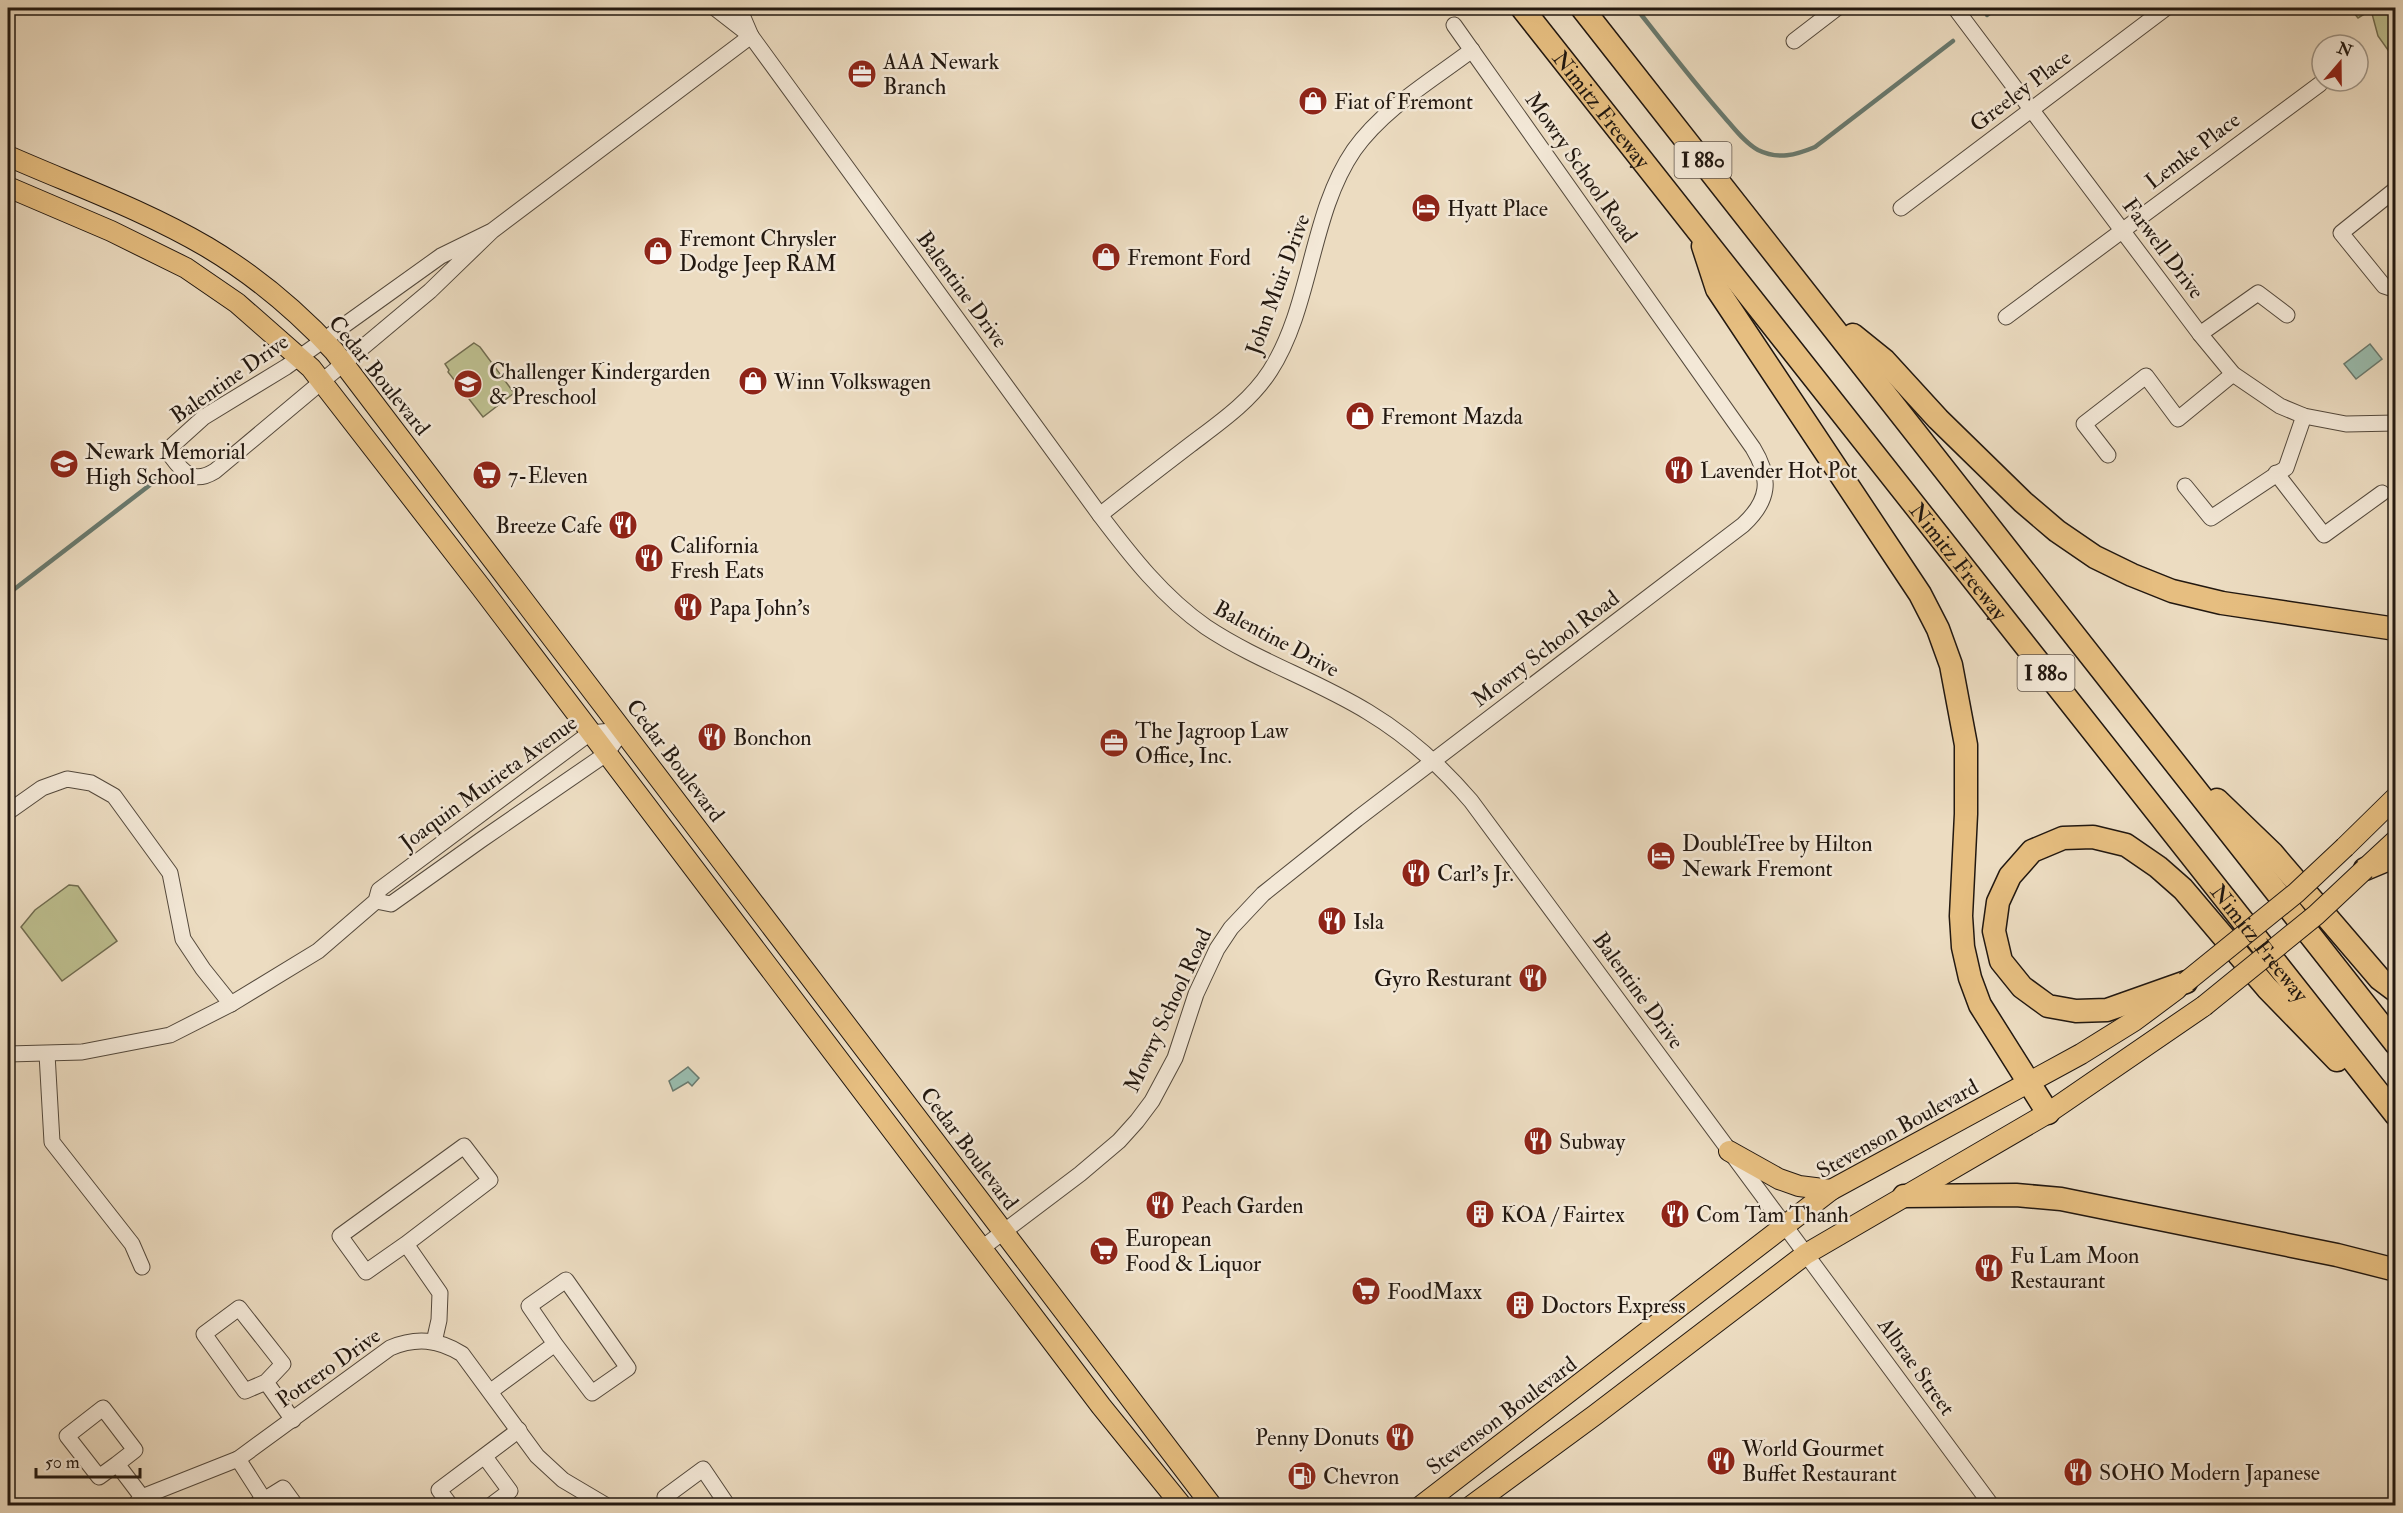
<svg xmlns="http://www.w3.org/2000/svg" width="2403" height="1513" font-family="'IM FELL Double Pica',serif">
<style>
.green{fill:#bdbf8f;stroke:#706c50;stroke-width:1.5}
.water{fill:#99bcae;stroke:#697a6f;stroke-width:1.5}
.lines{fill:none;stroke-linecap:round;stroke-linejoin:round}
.stream{stroke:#697a6f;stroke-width:4.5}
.minor-casing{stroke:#54493c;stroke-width:17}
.major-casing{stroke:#221810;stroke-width:22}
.highway-casing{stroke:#221810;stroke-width:25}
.minor{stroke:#f3e8d7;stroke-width:15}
.major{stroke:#e6be80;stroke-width:20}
.highway{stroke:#e6be80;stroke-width:22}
.major-bridge-casing{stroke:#221810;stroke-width:22;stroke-linecap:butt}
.major-bridge{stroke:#e6be80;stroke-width:20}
.labels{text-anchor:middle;stroke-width:5;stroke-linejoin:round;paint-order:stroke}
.shield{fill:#f3e8d7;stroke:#61564c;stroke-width:1.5}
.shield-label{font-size:21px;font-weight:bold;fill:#221810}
.poi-label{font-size:22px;fill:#221810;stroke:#f3e8d7;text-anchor:start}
.street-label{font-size:22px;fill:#221810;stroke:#f3e8d7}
</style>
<rect width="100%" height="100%" fill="#ecdcc1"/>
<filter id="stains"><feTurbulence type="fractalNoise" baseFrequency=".00333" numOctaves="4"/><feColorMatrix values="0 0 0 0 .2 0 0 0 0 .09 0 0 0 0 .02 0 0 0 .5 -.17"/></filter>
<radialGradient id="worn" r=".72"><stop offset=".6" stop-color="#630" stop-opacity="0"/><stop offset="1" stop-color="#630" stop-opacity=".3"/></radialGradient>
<g class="green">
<path d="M 2350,8 L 2391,8 L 2395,26 L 2395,60 L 2378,36 L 2371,10 L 2358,18 Z"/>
<path d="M 474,343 L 480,347 L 514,393 L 483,417 L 448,372 L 449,370 L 445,364 Z"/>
<path d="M 69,885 L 78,886 L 117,941 L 62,981 L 21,927 L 35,910 Z"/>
</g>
<g class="water">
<path d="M 2370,344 L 2382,359 L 2356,379 L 2344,364 Z"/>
<path d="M 688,1067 L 699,1078 L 692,1086 L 688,1082 L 673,1091 L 669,1081 Z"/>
</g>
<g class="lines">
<g class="stream">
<path d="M 1636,8 C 1665,45 1694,83 1725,118 C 1735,129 1745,143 1758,150 C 1778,160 1796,155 1815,147 L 1953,41"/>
<path d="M 778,12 L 784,8"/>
<path d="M 1987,15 L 1997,8"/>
<path d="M 8,594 L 159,478"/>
</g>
<g class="minor-casing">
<g id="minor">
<path d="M 715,8 L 751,36"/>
<path d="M 739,8 L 751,36 L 1100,515 C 1131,556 1163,597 1206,627 C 1257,661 1316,680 1368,712 C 1408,736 1441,766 1471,801 L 1992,1506"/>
<path d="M 1955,8 L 2200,334 L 2233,374 L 2280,406 L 2304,416 L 2346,424 L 2396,423"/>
<path d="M 1794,41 L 1837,8"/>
<path d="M 2396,189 L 2341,233 L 2384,286 L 2396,290"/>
<path d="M 1901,208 L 2166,8"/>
<path d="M 492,231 L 441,256 L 286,367 L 204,417 L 173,445 L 171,456 C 184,474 194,484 215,471 L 430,291 L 492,231 L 751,36"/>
<path d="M 2006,317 L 2320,84"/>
<path d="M 2200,334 L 2258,293 L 2287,315"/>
<path d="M 2108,455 L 2084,424 L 2146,376 L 2178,419 L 2233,374"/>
<path d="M 2276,473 L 2324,535 L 2382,493"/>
<path d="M 2185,486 L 2211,518 L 2286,468 L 2304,416"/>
<path d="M 1100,515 C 1130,491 1160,468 1190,445 C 1219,423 1250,402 1270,371 C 1312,306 1310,214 1354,150 C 1384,108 1431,81 1472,50"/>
<path d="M 8,812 L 42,788 L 67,779 L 91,783 L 114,796 L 170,873 L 183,939 L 203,969 L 231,1004"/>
<path d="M 376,901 L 391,904 L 481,840 L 606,754 L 623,730"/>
<path d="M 8,1054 L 82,1052 L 170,1035 L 231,1004 L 318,951 L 376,901 L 379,890 L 590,733 L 623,730"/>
<path d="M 47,1054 L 52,1142 L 132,1244 L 142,1267"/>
<path d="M 406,1244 L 366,1272 L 340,1236 L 464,1146 L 490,1180 L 406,1244 L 440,1293 L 439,1320 L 434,1342"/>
<path d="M 982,1248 L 1080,1174 L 1119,1141 L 1137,1121 L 1152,1101 L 1175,1058 L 1196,994 L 1217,949 L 1231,928 L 1263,894 L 1357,819 L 1743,525 C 1769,501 1772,479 1753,448 L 1454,25"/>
<path d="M 266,1382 L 283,1364 L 239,1308 L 204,1334 L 245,1391 L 266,1382 L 293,1420"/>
<path d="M 491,1391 L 555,1344 L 592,1393 L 628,1368 L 566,1280 L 529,1306 L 555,1344"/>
<path d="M 485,1457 L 510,1491 L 490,1506"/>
<path d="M 238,1459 L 263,1498"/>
<path d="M 117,1464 L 99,1477 L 67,1436 L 103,1408 L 135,1450 L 117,1464 L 142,1497"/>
<path d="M 134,1506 L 142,1497 L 238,1459 L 390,1348 C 416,1337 438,1339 462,1354 L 537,1456 L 563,1480 L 607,1506"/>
<path d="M 254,1506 L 283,1488 L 296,1506"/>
<path d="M 451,1506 L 439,1490 L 519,1430"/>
<path d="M 671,1506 L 665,1497 L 703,1469 L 726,1503 L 723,1506"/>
</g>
</g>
<g class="major-casing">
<g id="major">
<path d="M 8,156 C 74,185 144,210 207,247 C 254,275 297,311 334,351 L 1212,1506"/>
<path d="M 8,187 L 111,231 L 186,268 L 237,303 L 311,368 L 480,586 L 1101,1406 L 1182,1506"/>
<path d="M 2345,847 L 2396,797"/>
<path d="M 2369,865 L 2396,840"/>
<path d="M 1729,1151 L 1779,1179 L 1799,1186 L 1831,1190"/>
<path d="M 1421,1506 L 1831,1190 L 2081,1054 L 2134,1021 L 2177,989"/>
<path d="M 1471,1506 L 1595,1415 L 1806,1254 L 2048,1113 L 2204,1006"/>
</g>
</g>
<g class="highway-casing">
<g id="highway">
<path id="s1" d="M 1522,8 L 2396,1115"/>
<path d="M 1582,8 C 1855,351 2123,700 2396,1044"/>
<path d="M 1703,246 L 1717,289 L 1920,594 L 1938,629 L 1951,665 L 1966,745 L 1966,814 L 1961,916 L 1963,947 L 1970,978 L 1980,1005 L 2048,1113"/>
<path d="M 1853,335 L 1884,360 L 1938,419 L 2023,502 L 2057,531 L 2095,557 L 2132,575 L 2172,591 L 2222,603 L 2396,629"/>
<path d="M 2217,800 L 2272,853 L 2380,979 L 2396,991"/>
<path d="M 2365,869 L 2396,856"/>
<path d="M 2186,982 L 2107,1010 L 2076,1011 L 2048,1006 L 2022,987 L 2001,961 L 1994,931 L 1998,902 L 2010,876 L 2032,851 L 2063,838 L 2093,837 L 2126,845 L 2158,867 L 2183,889 L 2267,988 L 2337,1060"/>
<path d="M 1904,1196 L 2016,1195 L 2061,1199 L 2337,1255 L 2396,1270"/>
</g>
</g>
<use href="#minor" class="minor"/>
<use href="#major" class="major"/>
<use href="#highway" class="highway"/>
<g class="major-bridge-casing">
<g id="major-bridge">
<path d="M 2186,982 L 2296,893 L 2345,847"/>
<path d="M 2204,1006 L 2316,915 L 2365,869"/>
</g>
</g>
<use href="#major-bridge" class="major-bridge"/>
</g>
<defs>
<g id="office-disc" transform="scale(1.5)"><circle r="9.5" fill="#8f2418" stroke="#f3e8d7"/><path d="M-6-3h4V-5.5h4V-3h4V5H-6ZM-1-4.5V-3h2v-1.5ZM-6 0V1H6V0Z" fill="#fff"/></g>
<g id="shop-disc" transform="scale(1.5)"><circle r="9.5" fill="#8f2418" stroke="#f3e8d7"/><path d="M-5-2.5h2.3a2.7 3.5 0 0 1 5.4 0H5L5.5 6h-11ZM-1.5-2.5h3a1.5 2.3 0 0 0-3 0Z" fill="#fff"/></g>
<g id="hotel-disc" transform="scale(1.5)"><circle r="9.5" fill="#8f2418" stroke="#f3e8d7"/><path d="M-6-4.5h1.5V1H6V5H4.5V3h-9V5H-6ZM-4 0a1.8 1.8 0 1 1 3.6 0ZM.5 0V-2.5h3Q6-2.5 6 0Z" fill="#fff"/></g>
<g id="school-disc" transform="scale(1.5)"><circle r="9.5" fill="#8f2418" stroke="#f3e8d7"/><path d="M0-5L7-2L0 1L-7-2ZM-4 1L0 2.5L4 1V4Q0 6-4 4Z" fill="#fff"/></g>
<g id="restaurant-disc" transform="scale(1.5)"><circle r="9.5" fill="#8f2418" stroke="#f3e8d7"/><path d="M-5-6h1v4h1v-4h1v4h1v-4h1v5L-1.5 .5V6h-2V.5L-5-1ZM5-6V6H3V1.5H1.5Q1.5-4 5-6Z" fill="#fff"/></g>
<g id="supermarket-disc" transform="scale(1.5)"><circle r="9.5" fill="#8f2418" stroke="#f3e8d7"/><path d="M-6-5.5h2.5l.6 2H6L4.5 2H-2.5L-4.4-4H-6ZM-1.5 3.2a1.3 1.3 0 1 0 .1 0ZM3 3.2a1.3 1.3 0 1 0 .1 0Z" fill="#fff"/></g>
<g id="building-disc" transform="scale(1.5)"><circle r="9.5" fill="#8f2418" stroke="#f3e8d7"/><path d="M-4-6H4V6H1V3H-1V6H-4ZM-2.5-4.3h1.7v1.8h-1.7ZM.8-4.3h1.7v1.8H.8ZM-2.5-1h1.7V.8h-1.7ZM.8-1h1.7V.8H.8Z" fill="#fff"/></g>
<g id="fuel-disc" transform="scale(1.5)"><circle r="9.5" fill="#8f2418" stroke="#f3e8d7"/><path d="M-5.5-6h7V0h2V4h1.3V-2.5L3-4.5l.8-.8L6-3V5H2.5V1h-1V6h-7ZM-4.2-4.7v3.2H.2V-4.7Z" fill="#fff"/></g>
</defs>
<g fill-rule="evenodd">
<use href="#office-disc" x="862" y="74"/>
<use href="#shop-disc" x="1313" y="101"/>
<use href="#hotel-disc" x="1426" y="208"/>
<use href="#shop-disc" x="658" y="251"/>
<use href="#shop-disc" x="1106" y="257"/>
<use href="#shop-disc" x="753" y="381"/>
<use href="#school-disc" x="468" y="384"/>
<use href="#shop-disc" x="1360" y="416"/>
<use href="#school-disc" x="64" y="464"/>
<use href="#restaurant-disc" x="1679" y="470"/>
<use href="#supermarket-disc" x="487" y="475"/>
<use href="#restaurant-disc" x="623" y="525"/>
<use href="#restaurant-disc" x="649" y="558"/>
<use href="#restaurant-disc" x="688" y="607"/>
<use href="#restaurant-disc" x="712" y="737"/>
<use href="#office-disc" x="1114" y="743"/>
<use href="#hotel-disc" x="1661" y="856"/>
<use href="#restaurant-disc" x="1416" y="873"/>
<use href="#restaurant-disc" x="1332" y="921"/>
<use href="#restaurant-disc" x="1533" y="978"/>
<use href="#restaurant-disc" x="1538" y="1141"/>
<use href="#restaurant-disc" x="1160" y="1205"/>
<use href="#building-disc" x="1480" y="1214"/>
<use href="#restaurant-disc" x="1675" y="1214"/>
<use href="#supermarket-disc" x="1104" y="1251"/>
<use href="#restaurant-disc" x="1989" y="1268"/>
<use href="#supermarket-disc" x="1366" y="1291"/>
<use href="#building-disc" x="1520" y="1305"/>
<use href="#restaurant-disc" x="1400" y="1437"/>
<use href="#restaurant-disc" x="1721" y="1461"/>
<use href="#restaurant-disc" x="2078" y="1472"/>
<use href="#fuel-disc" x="1302" y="1476"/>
</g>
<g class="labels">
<g class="shield">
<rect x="1674.5" y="142" width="57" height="36" rx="4.5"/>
<rect x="2017.5" y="655" width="57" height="36" rx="4.5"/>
</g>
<g class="shield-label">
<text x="1703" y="167">I 880</text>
<text x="2046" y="680">I 880</text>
</g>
<g class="poi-label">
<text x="883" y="69">AAA Newark<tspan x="883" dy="25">Branch</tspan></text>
<text x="1334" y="109">Fiat of Fremont</text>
<text x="1447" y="216">Hyatt Place</text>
<text x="679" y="246">Fremont Chrysler<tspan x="679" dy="25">Dodge Jeep RAM</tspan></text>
<text x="1127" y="265">Fremont Ford</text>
<text x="489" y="379">Challenger Kindergarden<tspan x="489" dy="25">&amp; Preschool</tspan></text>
<text x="774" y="389">Winn Volkswagen</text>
<text x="1381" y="424">Fremont Mazda</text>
<text x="85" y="459">Newark Memorial<tspan x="85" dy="25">High School</tspan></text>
<text x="1700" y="478">Lavender Hot Pot</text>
<text x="508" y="483">7-Eleven</text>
<text x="602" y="533" text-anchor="end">Breeze Cafe</text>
<text x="670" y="553">California<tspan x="670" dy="25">Fresh Eats</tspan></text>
<text x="709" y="615">Papa John's</text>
<text x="1135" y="738">The Jagroop Law<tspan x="1135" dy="25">Office, Inc.</tspan></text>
<text x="733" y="745">Bonchon</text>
<text x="1682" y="851">DoubleTree by Hilton<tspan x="1682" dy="25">Newark Fremont</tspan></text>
<text x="1437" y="881">Carl's Jr.</text>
<text x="1353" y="929">Isla</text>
<text x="1512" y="986" text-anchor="end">Gyro Resturant</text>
<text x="1559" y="1149">Subway</text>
<text x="1181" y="1213">Peach Garden</text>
<text x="1501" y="1222">KOA / Fairtex</text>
<text x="1696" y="1222">Com Tam Thanh</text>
<text x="1125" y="1246">European<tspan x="1125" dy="25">Food &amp; Liquor</tspan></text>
<text x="2010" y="1263">Fu Lam Moon<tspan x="2010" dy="25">Restaurant</tspan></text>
<text x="1387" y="1299">FoodMaxx</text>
<text x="1541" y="1313">Doctors Express</text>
<text x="1379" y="1445" text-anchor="end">Penny Donuts</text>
<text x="1742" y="1456">World Gourmet<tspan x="1742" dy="25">Buffet Restaurant</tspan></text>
<text x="2099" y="1480">SOHO Modern Japanese</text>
<text x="1323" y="1484">Chevron</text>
</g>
<g class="street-label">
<text transform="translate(2020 90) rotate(-37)" y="8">Greeley Place</text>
<text dy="8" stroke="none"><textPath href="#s1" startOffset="129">Nimitz Freeway</textPath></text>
<text transform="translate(2192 150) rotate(-37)" y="8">Lemke Place</text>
<text transform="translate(1582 167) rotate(55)" y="8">Mowry School Road</text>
<text transform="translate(2164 248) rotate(53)" y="8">Farwell Drive</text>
<text transform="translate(1277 284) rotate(-70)" y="8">John Muir Drive</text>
<text transform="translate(963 289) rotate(54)" y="8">Balentine Drive</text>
<text transform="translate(380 375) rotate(51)" y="8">Cedar Boulevard</text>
<text transform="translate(229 378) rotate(-35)" y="8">Balentine Drive</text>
<text dy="8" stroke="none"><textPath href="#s1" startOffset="705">Nimitz Freeway</textPath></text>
<text transform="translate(1277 638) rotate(28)" y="8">Balentine Drive</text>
<text transform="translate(1545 648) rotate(-37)" y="8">Mowry School Road</text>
<text transform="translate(676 760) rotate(53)" y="8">Cedar Boulevard</text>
<text transform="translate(488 782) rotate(-36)" y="8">Joaquin Murieta Avenue</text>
<text dy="8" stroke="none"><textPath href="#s1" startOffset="1191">Nimitz Freeway</textPath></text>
<text transform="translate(1639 990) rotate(54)" y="8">Balentine Drive</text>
<text transform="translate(1167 1010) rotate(-65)" y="8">Mowry School Road</text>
<text transform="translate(1897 1128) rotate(-29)" y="8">Stevenson Boulevard</text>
<text transform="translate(970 1148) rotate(53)" y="8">Cedar Boulevard</text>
<text transform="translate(1917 1366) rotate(54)" y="8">Albrae Street</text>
<text transform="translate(328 1367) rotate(-35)" y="8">Potrero Drive</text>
<text transform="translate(1501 1415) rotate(-37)" y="8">Stevenson Boulevard</text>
</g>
</g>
<rect width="2403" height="1513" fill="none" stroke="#ecdcc1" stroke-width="30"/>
<rect x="9" y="9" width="2385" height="1495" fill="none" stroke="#221810" stroke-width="3"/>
<rect x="15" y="15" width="2373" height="1483" fill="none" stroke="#221810" stroke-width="1.5"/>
<g transform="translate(2340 63) rotate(20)"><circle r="28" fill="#f3e8d7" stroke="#9f9587" stroke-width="1.5"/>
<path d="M0-4.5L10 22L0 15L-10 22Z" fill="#8f2418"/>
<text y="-9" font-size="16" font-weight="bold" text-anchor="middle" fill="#221810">N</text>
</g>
<path d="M36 1468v9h104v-9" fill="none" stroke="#221810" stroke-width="3"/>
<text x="45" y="1468" font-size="18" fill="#221810" stroke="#f3e8d7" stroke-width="4.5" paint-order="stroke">50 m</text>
<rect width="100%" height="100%" filter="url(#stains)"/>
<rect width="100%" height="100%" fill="url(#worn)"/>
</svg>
